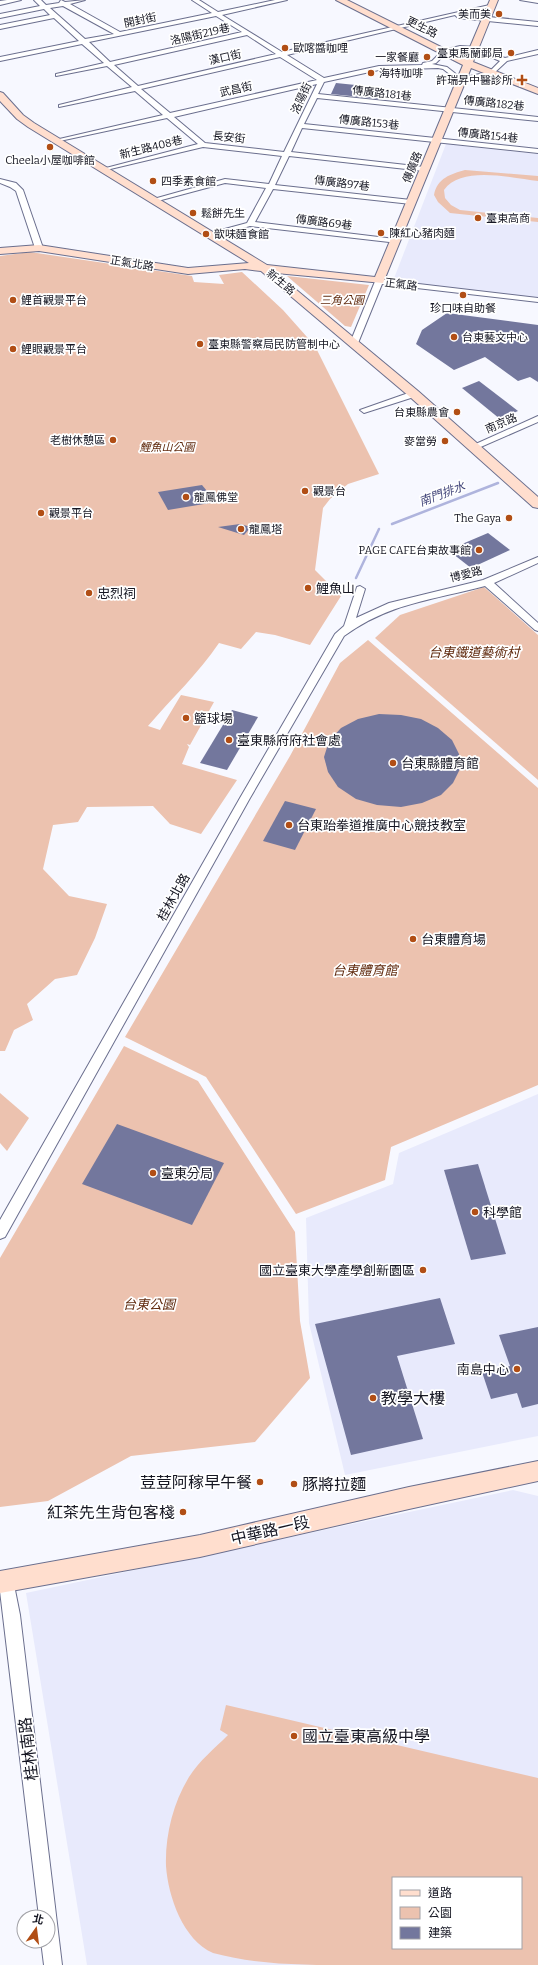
<svg xmlns="http://www.w3.org/2000/svg" width="538" height="1965" font-family="Bitter,'Noto Sans TC',serif">
<style>
.built{fill:#e8eafc;fill-rule:evenodd}
.green{fill:#ecc2af;fill-rule:evenodd}
.lines{fill:none;stroke-linecap:round;stroke-linejoin:round}
.stream{stroke:#afb4dd;stroke-width:2.5}
.building{fill:#73779d}
.street-casing{stroke:#6b6f8e;stroke-width:2}
.secondary-casing{stroke:#6b6f8e;stroke-width:2}
.street{fill:#fff;fill-rule:evenodd}
.secondary{fill:#ffdece;fill-rule:evenodd}
.poi-dot{fill:#b14e15;stroke:#fff;stroke-width:1.5}
.labels{text-anchor:middle;stroke-width:3.5;stroke-linejoin:round;paint-order:stroke}
.far-poi-label{font-size:11px;fill:#161723;stroke:#fff;text-anchor:start}
.far-street-label{font-size:11px;fill:#161723;stroke:#fff}
.far-park-label{font-size:11px;font-style:italic;fill:#602a0e;stroke:#fff}
.far-water-label{font-size:12px;font-style:italic;fill:#414479;stroke:#fff}
.poi-label{font-size:13px;fill:#161723;stroke:#fff;text-anchor:start}
.park-label{font-size:13px;font-style:italic;fill:#602a0e;stroke:#fff}
.street-label{font-size:13px;fill:#161723;stroke:#fff}
.near-poi-label{font-size:16px;fill:#161723;stroke:#fff;text-anchor:start}
.near-street-label{font-size:16px;fill:#161723;stroke:#fff}
</style>
<rect width="100%" height="100%" fill="#f7f8ff"/>
<g class="built">
<path d="M 446,144 L 538,154 L 538,298 L 393,281 Z"/>
<path d="M 538,1094 L 538,1436 L 345,1475 L 309,1323 L 306,1218 L 393,1184 L 399,1153 Z"/>
<path d="M 513,1490 L 538,1496 L 538,1965 L 87,1965 L 26,1593 ZM 393,1878 L 521,1878 L 521,1948 L 393,1948 Z"/>
</g>
<g class="green">
<path d="M 465,170 L 538,176 L 538,181 C 512,178 461,165 444,190 L 445,198 L 451,205 L 460,210 L 538,218 L 538,222 L 450,213 L 438,202 L 434,195 C 437,178 451,174 465,170 Z"/>
<path d="M 30,252 L 192,276 L 194,282 L 224,284 L 219,275 L 242,272 L 283,310 L 315,346 L 379,474 L 348,484 L 330,499 L 323,508 L 315,570 L 341,596 L 310,645 L 275,635 L 256,632 L 241,649 L 219,643 C 199,673 171,699 148,726 L 160,730 L 181,695 L 214,702 L 190,745 L 187,744 L 189,747 L 182,764 L 237,780 L 201,834 L 170,824 L 153,806 L 87,807 L 78,822 L 53,825 L 43,869 L 69,896 L 107,904 L 95,938 L 77,975 L 55,979 L 27,1004 L 33,1020 L 14,1030 L 5,1051 L 0,1051 L 0,256 Z"/>
<path d="M 287,276 L 369,285 L 351,327 L 345,326 Z"/>
<path d="M 484,587 L 538,635 L 538,780 L 375,638 L 400,615 Z"/>
<path d="M 368,640 L 538,788 L 538,1085 L 391,1147 L 385,1180 L 296,1214 L 206,1077 L 125,1037 L 290,756 L 340,663 Z"/>
<path d="M 124,1046 L 198,1081 L 295,1232 L 300,1321 L 310,1378 L 255,1442 L 131,1456 L 48,1501 L 0,1507 L 0,1258 Z"/>
<path d="M 0,1093 L 29,1118 L 7,1151 L 0,1143 Z"/>
<path d="M 226,1705 L 538,1778 L 538,1965 C 477,1965 415,1965 354,1965 C 307,1965 257,1965 213,1953 C 183,1940 168,1896 166,1866 C 165,1836 173,1803 189,1777 C 199,1761 215,1748 228,1735 L 220,1730 ZM 393,1878 L 521,1878 L 521,1948 L 393,1948 Z"/>
</g>
<g class="lines">
<g class="stream">
<path d="M 392,524 L 498,483"/>
<path d="M 356,578 L 379,529"/>
</g>
</g>
<g class="building">
<path d="M 336,83 L 385,88 L 380,99 L 331,94 Z"/>
<path d="M 447,313 L 538,325 L 538,382 L 530,377 L 518,381 L 485,357 L 454,370 L 416,344 L 422,330 Z"/>
<path d="M 479,381 L 518,411 L 500,419 L 462,388 Z"/>
<path d="M 202,485 L 216,502 L 168,510 L 158,492 Z"/>
<path d="M 240,524 L 251,527 L 244,535 L 218,527 Z"/>
<path d="M 488,533 L 510,550 L 471,568 L 448,550 Z"/>
<path d="M 232,710 L 258,717 L 227,770 L 200,763 Z"/>
<path d="M 379,714 L 401,715 L 421,719 L 438,728 L 452,740 L 459,754 L 460,769 L 453,783 L 441,795 L 422,803 L 401,807 L 377,805 L 356,799 L 338,787 L 328,772 L 324,757 L 329,741 L 341,728 L 358,719 Z"/>
<path d="M 285,801 L 316,809 L 295,850 L 263,841 Z"/>
<path d="M 117,1124 L 224,1163 L 192,1225 L 82,1184 Z"/>
<path d="M 478,1164 L 506,1254 L 471,1260 L 444,1170 Z"/>
<path d="M 440,1298 L 455,1344 L 397,1356 L 423,1439 L 351,1455 L 315,1324 Z"/>
<path d="M 538,1327 L 538,1404 L 522,1408 L 517,1393 L 491,1399 L 482,1372 L 510,1366 L 499,1335 Z"/>
</g>
<g class="lines">
<g class="street-casing">
<g id="street">
<path d="M 7,0 L 21,0 L 0,5 L 0,1 Z"/>
<path d="M 34,0 L 41,0 L 46,5 L 59,3 L 61,0 L 65,2 L 85,0 L 70,4 L 120,32 L 212,13 L 192,0 L 199,0 L 218,12 L 275,0 L 287,0 L 222,15 L 282,52 L 494,4 L 494,6 L 460,14 L 538,22 L 538,26 L 458,18 L 455,15 L 287,55 L 324,78 L 379,66 L 422,65 L 423,63 L 432,61 L 443,50 L 460,46 L 476,47 L 505,58 L 538,50 L 538,54 L 507,61 L 493,74 L 460,82 L 443,69 L 438,68 L 379,70 L 324,82 L 318,94 L 538,117 L 538,121 L 317,98 L 304,124 L 538,149 L 538,153 L 302,128 L 291,152 L 424,167 L 428,169 L 424,171 L 289,156 L 275,185 L 411,200 L 415,202 L 411,204 L 273,189 L 255,222 L 395,239 L 399,241 L 398,243 L 250,226 L 210,237 L 210,233 L 247,223 L 266,188 L 225,183 L 154,202 L 150,200 L 225,179 L 269,184 L 282,156 L 203,147 L 102,171 L 102,169 L 198,144 L 167,118 L 55,142 L 55,140 L 163,115 L 135,91 L 59,107 L 59,105 L 132,87 L 107,66 L 56,76 L 56,74 L 104,63 L 82,44 L 0,61 L 0,57 L 79,41 L 54,18 L 0,29 L 0,25 L 50,15 L 44,9 L 0,18 L 0,14 L 40,6 ZM 63,6 L 114,34 L 85,39 L 50,8 ZM 216,16 L 242,32 L 110,62 L 89,42 ZM 247,35 L 276,54 L 138,86 L 114,65 ZM 460,50 L 473,50 L 500,61 L 489,72 L 461,78 L 447,67 L 432,64 L 436,63 L 447,52 ZM 280,57 L 317,80 L 170,113 L 141,89 ZM 317,84 L 284,152 L 205,143 L 174,117 Z"/>
<path d="M 520,0 L 538,0 L 538,3 Z"/>
<path d="M 0,179 L 16,183 L 23,190 L 43,248 L 42,250 L 35,248 L 16,191 L 10,187 L 0,183 Z"/>
<path d="M 376,279 L 538,298 L 538,302 L 382,284 L 358,343 L 351,345 L 350,343 Z"/>
<path d="M 414,391 L 417,392 L 417,396 L 364,413 L 360,410 Z"/>
<path d="M 538,416 L 538,422 L 476,449 L 470,449 L 469,447 Z"/>
<path d="M 538,557 L 538,563 L 494,583 L 538,623 L 538,631 L 535,630 L 485,586 C 433,600 389,603 344,636 L 250,798 L 5,1237 L 0,1239 L 0,1220 L 240,798 L 335,634 L 344,626 L 357,587 L 360,586 L 365,589 L 356,618 L 389,603 L 483,580 Z"/>
<path d="M 6,1573 L 12,1575 L 20,1615 L 62,1965 L 44,1965 L 41,1941 L 48,1941 L 48,1917 L 39,1917 L 0,1591 L 0,1577 Z"/>
</g>
</g>
<g class="secondary-casing">
<g id="secondary">
<path d="M 336,0 L 347,0 L 465,59 L 490,0 L 498,0 L 473,62 L 538,88 L 538,94 L 471,68 L 383,283 L 276,273 L 418,391 L 538,497 L 538,508 L 533,507 L 410,397 L 261,271 L 245,269 L 188,274 L 39,251 L 0,254 L 0,248 L 39,245 L 188,268 L 249,263 L 28,127 L 17,119 L 0,101 L 0,92 L 3,93 L 23,115 L 34,123 L 267,265 L 375,277 L 463,65 Z"/>
<path d="M 538,1461 L 538,1481 L 409,1509 L 200,1557 L 0,1593 L 0,1571 L 200,1535 L 409,1487 Z"/>
</g>
</g>
<use href="#street" class="street"/>
<use href="#secondary" class="secondary"/>
</g>
<g class="poi-dot">
<circle cx="499" cy="14" r="4"/>
<circle cx="285" cy="48" r="4"/>
<circle cx="511" cy="53" r="4"/>
<circle cx="427" cy="57" r="4"/>
<circle cx="371" cy="73" r="4"/>
<path d="M520 74h4v4h4v4h-4v4h-4v-4h-4v-4h4z"/>
<circle cx="50" cy="147" r="4"/>
<circle cx="153" cy="181" r="4"/>
<circle cx="193" cy="213" r="4"/>
<circle cx="478" cy="218" r="4"/>
<circle cx="381" cy="233" r="4"/>
<circle cx="206" cy="234" r="4"/>
<circle cx="463" cy="295" r="4"/>
<circle cx="13" cy="300" r="4"/>
<circle cx="454" cy="337" r="4"/>
<circle cx="200" cy="344" r="4"/>
<circle cx="13" cy="349" r="4"/>
<circle cx="457" cy="412" r="4"/>
<circle cx="113" cy="440" r="4"/>
<circle cx="445" cy="441" r="4"/>
<circle cx="305" cy="491" r="4"/>
<circle cx="186" cy="497" r="4"/>
<circle cx="41" cy="513" r="4"/>
<circle cx="509" cy="518" r="4"/>
<circle cx="241" cy="529" r="4"/>
<circle cx="479" cy="550" r="4"/>
<circle cx="308" cy="588" r="4"/>
<circle cx="89" cy="593" r="4"/>
<circle cx="186" cy="718" r="4"/>
<circle cx="229" cy="740" r="4"/>
<circle cx="393" cy="763" r="4"/>
<circle cx="289" cy="825" r="4"/>
<circle cx="413" cy="939" r="4"/>
<circle cx="153" cy="1173" r="4"/>
<circle cx="475" cy="1212" r="4"/>
<circle cx="423" cy="1270" r="4"/>
<circle cx="517" cy="1369" r="4"/>
<circle cx="373" cy="1398" r="4"/>
<circle cx="260" cy="1482" r="4"/>
<circle cx="294" cy="1484" r="4"/>
<circle cx="183" cy="1512" r="4"/>
<circle cx="294" cy="1736" r="4"/>
</g>
<g class="labels">
<g class="far-poi-label">
<text x="491" y="18" text-anchor="end">美而美</text>
<text x="293" y="52">歐喀醬咖哩</text>
<text x="503" y="57" text-anchor="end">臺東馬蘭郵局</text>
<text x="419" y="61" text-anchor="end">一家餐廳</text>
<text x="379" y="77">海特咖啡</text>
<text x="513" y="84" text-anchor="end">許瑞昇中醫診所</text>
<text x="50" y="164" text-anchor="middle">Cheela小屋咖啡館</text>
<text x="161" y="185">四季素食館</text>
<text x="201" y="217">鬆餅先生</text>
<text x="486" y="222">臺東高商</text>
<text x="389" y="237">陳紅心豬肉麵</text>
<text x="214" y="238">歆味麵食館</text>
<text x="21" y="304">鯉首觀景平台</text>
<text x="463" y="312" text-anchor="middle">珍口味自助餐</text>
<text x="462" y="341">台東藝文中心</text>
<text x="208" y="348">臺東縣警察局民防管制中心</text>
<text x="21" y="353">鯉眼觀景平台</text>
<text x="449" y="416" text-anchor="end">台東縣農會</text>
<text x="105" y="444" text-anchor="end">老樹休憩區</text>
<text x="437" y="445" text-anchor="end">麥當勞</text>
<text x="313" y="495">觀景台</text>
<text x="194" y="501">龍鳳佛堂</text>
<text x="49" y="517">觀景平台</text>
<text x="501" y="522" text-anchor="end">The Gaya</text>
<text x="249" y="533">龍鳳塔</text>
<text x="471" y="554" text-anchor="end">PAGE CAFE台東故事館</text>
</g>
<g class="far-street-label">
<text transform="translate(140 20) rotate(-12)" y="4">開封街</text>
<text transform="translate(422 27) rotate(26)" y="4">更生路</text>
<text transform="translate(200 34) rotate(-13)" y="4">洛陽街219巷</text>
<text transform="translate(225 57) rotate(-13)" y="4">漢口街</text>
<text transform="translate(236 89) rotate(-13)" y="4">武昌街</text>
<text transform="translate(382 93) rotate(6)" y="4">傳廣路181巷</text>
<text transform="translate(301 98) rotate(-65)" y="4">洛陽街</text>
<text transform="translate(494 103) rotate(6)" y="4">傳廣路182巷</text>
<text transform="translate(369 122) rotate(6)" y="4">傳廣路153巷</text>
<text transform="translate(488 135) rotate(6)" y="4">傳廣路154巷</text>
<text transform="translate(229 137) rotate(6)" y="4">長安街</text>
<text transform="translate(151 147) rotate(-14)" y="4">新生路408巷</text>
<text transform="translate(412 167) rotate(-68)" y="4">傳廣路</text>
<text transform="translate(342 183) rotate(7)" y="4">傳廣路97巷</text>
<text transform="translate(324 222) rotate(7)" y="4">傳廣路69巷</text>
<text transform="translate(132 263) rotate(9)" y="4">正氣北路</text>
<text transform="translate(281 282) rotate(40)" y="4">新生路</text>
<text transform="translate(401 284) rotate(7)" y="4">正氣路</text>
<text transform="translate(501 423) rotate(-23)" y="4">南京路</text>
<text transform="translate(466 574) rotate(-14)" y="4">博愛路</text>
</g>
<g class="far-park-label">
<text x="342" y="304">三角公園</text>
<text x="167" y="451">鯉魚山公園</text>
</g>
<g class="far-water-label">
<text transform="translate(442 494) rotate(-21)" y="4">南門排水</text>
</g>
<g class="poi-label">
<text x="316" y="593">鯉魚山</text>
<text x="97" y="598">忠烈祠</text>
<text x="194" y="723">籃球場</text>
<text x="237" y="745">臺東縣府府社會處</text>
<text x="401" y="768">台東縣體育館</text>
<text x="297" y="830">台東跆拳道推廣中心競技教室</text>
<text x="421" y="944">台東體育場</text>
<text x="161" y="1178">臺東分局</text>
<text x="483" y="1217">科學館</text>
<text x="415" y="1275" text-anchor="end">國立臺東大學產學創新園區</text>
<text x="509" y="1374" text-anchor="end">南島中心</text>
</g>
<g class="park-label">
<text x="474" y="657">台東鐵道藝術村</text>
<text x="365" y="975">台東體育館</text>
<text x="149" y="1309">台東公園</text>
</g>
<g class="street-label">
<text transform="translate(173 897) rotate(-61)" y="5">桂林北路</text>
</g>
<g class="near-poi-label">
<text x="381" y="1404">教學大樓</text>
<text x="252" y="1488" text-anchor="end">荳荳阿稼早午餐</text>
<text x="302" y="1490">豚將拉麵</text>
<text x="175" y="1518" text-anchor="end">紅茶先生背包客棧</text>
<text x="302" y="1742">國立臺東高級中學</text>
</g>
<g class="near-street-label">
<text transform="translate(270 1530) rotate(-13)" y="6">中華路一段</text>
<text transform="translate(28 1749) rotate(-97)" y="6">桂林南路</text>
</g>
</g>
<rect x="392" y="1877" width="130" height="72" fill="#ffffff" stroke="#a2a2a7"/>
<rect x="400" y="1890" width="20" height="6" fill="#ffdece" stroke="#a2a2a7"/>
<text x="428" y="1897" font-size="12" fill="#161723">道路</text>
<rect x="400" y="1907" width="20" height="12" fill="#ecc2af" stroke="#a2a2a7"/>
<text x="428" y="1917" font-size="12" fill="#161723">公園</text>
<rect x="400" y="1927" width="20" height="12" fill="#73779d" stroke="#a2a2a7"/>
<text x="428" y="1937" font-size="12" fill="#161723">建築</text>
<g transform="translate(36 1929) rotate(14)"><circle r="19" fill="#ffffff" stroke="#a2a2a7"/>
<path d="M0-3L7 15L0 10L-7 15Z" fill="#b14e15"/>
<text y="-6" font-size="11" font-weight="bold" text-anchor="middle" fill="#161723">北</text>
</g>
</svg>
